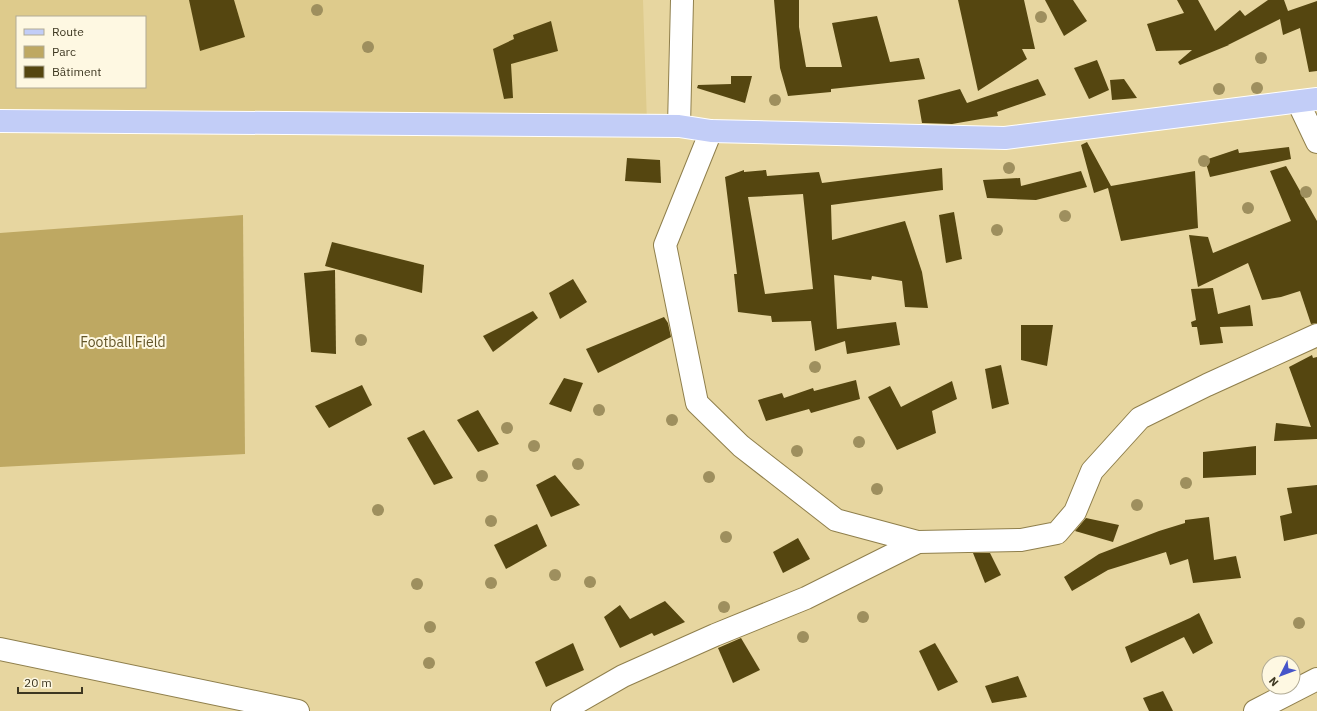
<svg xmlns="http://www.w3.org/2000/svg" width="1317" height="711" font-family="'IBM Plex Sans',sans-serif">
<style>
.built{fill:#decb8c;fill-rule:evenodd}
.green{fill:#bea862}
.building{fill:#554610;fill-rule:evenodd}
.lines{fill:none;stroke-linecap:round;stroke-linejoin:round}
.minor-casing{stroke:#8f7f4c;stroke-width:24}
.major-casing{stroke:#fff;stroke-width:24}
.minor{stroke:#fff;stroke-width:22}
.major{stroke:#c2cdf7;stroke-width:22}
.tree{fill:#9e8f5e}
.labels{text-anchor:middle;stroke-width:4;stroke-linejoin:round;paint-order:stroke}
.park-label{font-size:14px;fill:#635528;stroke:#fef8e2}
</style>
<rect width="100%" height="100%" fill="#e7d6a0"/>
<path class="built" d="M 0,0 L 643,0 L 647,124 L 0,112 ZM 17,17 L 145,17 L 145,87 L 17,87 Z"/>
<path class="green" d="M 243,215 L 245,454 L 0,467 L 0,233 Z"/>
<g class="building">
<path d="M 189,0 L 234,0 L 245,37 L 200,51 Z"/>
<path d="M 774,0 L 799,0 L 799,27 L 806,67 L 842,67 L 832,23 L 877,16 L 890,62 L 919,58 L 925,79 L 831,89 L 831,92 L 788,96 L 780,68 Z"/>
<path d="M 958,0 L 1024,0 L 1035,49 L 1022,49 L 1027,59 L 978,91 Z"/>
<path d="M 1045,0 L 1073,0 L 1087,21 L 1064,36 Z"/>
<path d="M 1177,0 L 1198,0 L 1215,31 L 1240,10 L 1245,16 L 1268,0 L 1284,0 L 1288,11 L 1317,1 L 1317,71 L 1309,72 L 1300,28 L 1283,35 L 1280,19 L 1228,45 L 1229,45 L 1180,65 L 1178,62 L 1192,50 L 1156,51 L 1147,24 L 1184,13 Z"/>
<path d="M 551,21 L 558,51 L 511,64 L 513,98 L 504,99 L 493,49 L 514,39 L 513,35 Z"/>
<path d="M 1097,60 L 1109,90 L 1089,99 L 1074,68 Z"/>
<path d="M 731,76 L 752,76 L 745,103 L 697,88 L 698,85 L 731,84 Z"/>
<path d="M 1038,79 L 1046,95 L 997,112 L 998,116 L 952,124 L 922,123 L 918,100 L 960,89 L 967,103 Z"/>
<path d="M 1124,79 L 1137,98 L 1112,100 L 1110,80 Z"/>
<path d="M 1087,142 L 1111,186 L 1195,171 L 1198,228 L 1121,241 L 1108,188 L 1094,193 L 1081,145 Z"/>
<path d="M 1289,147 L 1291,159 L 1210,177 L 1205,160 L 1238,149 L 1239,153 Z"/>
<path d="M 627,158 L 660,160 L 661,183 L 625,181 Z"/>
<path d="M 1286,166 L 1317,221 L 1317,323 L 1311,324 L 1300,291 L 1281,297 L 1262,300 L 1248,263 L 1198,287 L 1189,235 L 1208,237 L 1213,253 L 1291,221 L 1270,171 Z"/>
<path d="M 942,168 L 943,190 L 831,205 L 832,240 L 905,221 L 922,272 L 928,308 L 905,307 L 902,281 L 872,276 L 871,280 L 834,275 L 837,329 L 896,322 L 900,345 L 847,354 L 845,341 L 815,351 L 811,321 L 772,322 L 771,316 L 738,312 L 734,274 L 737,274 L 725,177 L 744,170 L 744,172 L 766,170 L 767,176 L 819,172 L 822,183 ZM 803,194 L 813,289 L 765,294 L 748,197 Z"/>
<path d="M 1081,171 L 1087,187 L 1036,200 L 987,198 L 983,180 L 1020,178 L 1021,186 Z"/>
<path d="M 954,212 L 962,259 L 946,263 L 939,215 Z"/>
<path d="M 332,242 L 424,265 L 422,293 L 325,266 Z"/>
<path d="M 335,270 L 336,354 L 311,352 L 304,273 Z"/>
<path d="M 573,279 L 587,302 L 560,319 L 549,293 Z"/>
<path d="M 1213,288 L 1218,314 L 1250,305 L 1253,326 L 1220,327 L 1223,343 L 1200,345 L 1197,327 L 1192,327 L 1191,322 L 1196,320 L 1191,289 Z"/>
<path d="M 533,311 L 538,318 L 493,352 L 483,336 Z"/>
<path d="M 664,317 L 668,323 L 671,337 L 598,373 L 586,349 Z"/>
<path d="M 1021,325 L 1053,325 L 1047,366 L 1021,360 Z"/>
<path d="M 1312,355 L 1313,358 L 1317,357 L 1317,439 L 1274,441 L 1276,423 L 1311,427 L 1289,367 Z"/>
<path d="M 1001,365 L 1009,404 L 992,409 L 985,369 Z"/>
<path d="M 564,378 L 583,383 L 571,412 L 549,404 Z"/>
<path d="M 856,380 L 860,399 L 811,413 L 809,409 L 766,421 L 758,400 L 782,393 L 784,398 L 813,388 L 814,391 Z"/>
<path d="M 952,381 L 957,399 L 932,411 L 936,433 L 897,450 L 868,397 L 890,386 L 901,407 Z"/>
<path d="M 362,385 L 372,405 L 329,428 L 315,406 Z"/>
<path d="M 478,410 L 499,444 L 478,452 L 457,420 Z"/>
<path d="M 424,430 L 453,478 L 434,485 L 407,438 Z"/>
<path d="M 1256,446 L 1256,475 L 1203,478 L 1203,452 Z"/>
<path d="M 555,475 L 580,505 L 551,517 L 536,485 Z"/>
<path d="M 1317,485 L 1317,534 L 1284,541 L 1280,516 L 1292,513 L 1287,488 Z"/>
<path d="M 1209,517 L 1214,560 L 1236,556 L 1241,578 L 1193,583 L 1188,559 L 1170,565 L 1166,552 L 1108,570 L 1072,591 L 1064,577 L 1099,554 L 1159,531 L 1185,523 L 1185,520 Z"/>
<path d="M 1086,518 L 1119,525 L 1113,542 L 1075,531 Z"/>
<path d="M 537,524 L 547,546 L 506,569 L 494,545 Z"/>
<path d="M 798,538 L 810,559 L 783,573 L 773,552 Z"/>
<path d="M 973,553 L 990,553 L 1001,575 L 985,583 Z"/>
<path d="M 665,601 L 685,622 L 654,636 L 652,633 L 620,648 L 604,617 L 620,605 L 630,619 Z"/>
<path d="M 1199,613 L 1213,643 L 1193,654 L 1184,637 L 1131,663 L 1125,647 L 1190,618 Z"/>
<path d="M 741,638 L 760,670 L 733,683 L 718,648 Z"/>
<path d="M 573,643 L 584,670 L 546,687 L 535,662 Z"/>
<path d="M 935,643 L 958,682 L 938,691 L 919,651 Z"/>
<path d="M 1018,676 L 1027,697 L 992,703 L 985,686 Z"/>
<path d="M 1163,691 L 1173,711 L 1149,711 L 1143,698 Z"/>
</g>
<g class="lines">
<g class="minor-casing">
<g id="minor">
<path d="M 1298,102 L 1317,142"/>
<path d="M 679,126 L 682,0"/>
<path d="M 711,131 L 665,245 L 697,403 L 741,446 L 836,520 L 918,542"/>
<path d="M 0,649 L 298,711"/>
<path d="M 562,711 L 623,676 L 715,635 L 806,598 L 918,542 L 1021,540 L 1057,533 L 1075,512 L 1092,471 L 1140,418 L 1207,385 L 1317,335"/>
<path d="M 1255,711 L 1317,679"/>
</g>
</g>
<g class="major-casing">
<path id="major" d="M 0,121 L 679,126 L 711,131 L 1005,138 L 1317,99"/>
</g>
<use href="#minor" class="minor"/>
<use href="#major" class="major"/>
</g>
<g class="tree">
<circle cx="317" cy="10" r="6"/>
<circle cx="1041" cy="17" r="6"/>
<circle cx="368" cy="47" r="6"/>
<circle cx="1261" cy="58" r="6"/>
<circle cx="1257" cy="88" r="6"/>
<circle cx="1219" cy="89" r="6"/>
<circle cx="775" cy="100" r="6"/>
<circle cx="1204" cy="161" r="6"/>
<circle cx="1009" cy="168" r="6"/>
<circle cx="1306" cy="192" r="6"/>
<circle cx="1248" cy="208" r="6"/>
<circle cx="1065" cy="216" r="6"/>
<circle cx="997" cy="230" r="6"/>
<circle cx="361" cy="340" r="6"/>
<circle cx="815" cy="367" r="6"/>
<circle cx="599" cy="410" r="6"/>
<circle cx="672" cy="420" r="6"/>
<circle cx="507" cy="428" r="6"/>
<circle cx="859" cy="442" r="6"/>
<circle cx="534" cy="446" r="6"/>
<circle cx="797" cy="451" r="6"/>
<circle cx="578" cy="464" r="6"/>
<circle cx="482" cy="476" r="6"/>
<circle cx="709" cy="477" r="6"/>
<circle cx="1186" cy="483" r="6"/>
<circle cx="877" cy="489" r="6"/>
<circle cx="1137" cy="505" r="6"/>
<circle cx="378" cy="510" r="6"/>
<circle cx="491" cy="521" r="6"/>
<circle cx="726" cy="537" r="6"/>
<circle cx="555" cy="575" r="6"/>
<circle cx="590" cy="582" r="6"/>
<circle cx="491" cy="583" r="6"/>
<circle cx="417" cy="584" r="6"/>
<circle cx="724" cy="607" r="6"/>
<circle cx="863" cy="617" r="6"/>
<circle cx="1299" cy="623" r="6"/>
<circle cx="430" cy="627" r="6"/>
<circle cx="803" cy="637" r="6"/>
<circle cx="429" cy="663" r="6"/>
</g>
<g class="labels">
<g class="park-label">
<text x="123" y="347">Football Field</text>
</g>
</g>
<rect x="16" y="16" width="130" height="72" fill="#fef8e2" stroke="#b1ab95"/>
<rect x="24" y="29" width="20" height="6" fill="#c2cdf7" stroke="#b1ab95"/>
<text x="52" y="36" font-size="12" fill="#3d3721">Route</text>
<rect x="24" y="46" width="20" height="12" fill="#bea862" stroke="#b1ab95"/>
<text x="52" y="56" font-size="12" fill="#3d3721">Parc</text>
<rect x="24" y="66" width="20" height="12" fill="#554610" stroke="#b1ab95"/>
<text x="52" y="76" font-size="12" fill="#3d3721">Bâtiment</text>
<g transform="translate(1281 675) rotate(228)"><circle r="19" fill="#fef8e2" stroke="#b1ab95"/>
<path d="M0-3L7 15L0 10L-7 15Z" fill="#4655c9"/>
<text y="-6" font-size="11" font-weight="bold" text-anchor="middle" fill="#3d3721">N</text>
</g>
<path d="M18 687v6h64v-6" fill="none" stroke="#3d3721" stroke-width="2"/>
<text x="24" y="687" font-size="12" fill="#3d3721" stroke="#fef8e2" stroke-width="3" paint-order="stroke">20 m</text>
</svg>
